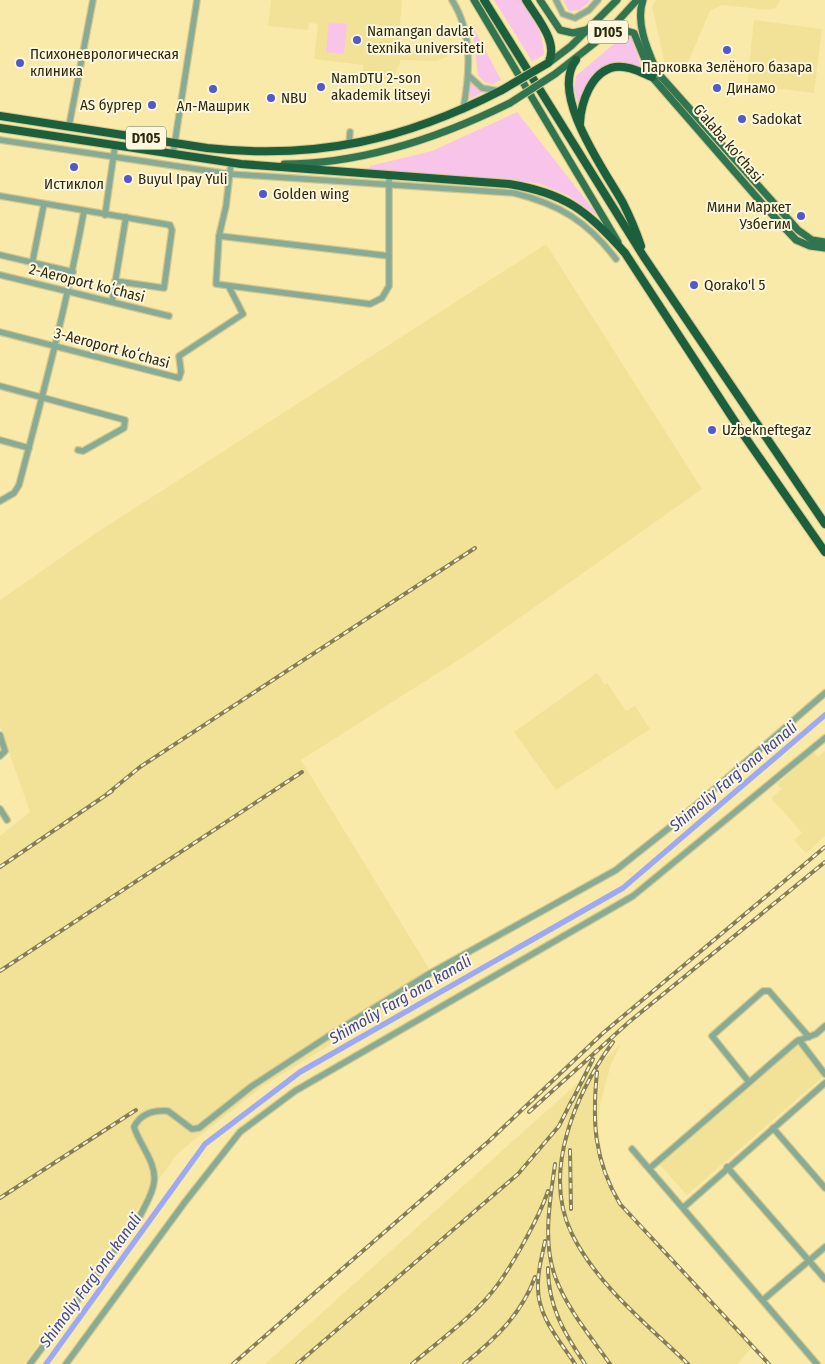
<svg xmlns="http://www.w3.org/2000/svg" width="825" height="1364" font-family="'Fira Sans Condensed',sans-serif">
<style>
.built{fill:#f2e298}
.green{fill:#f8c4e9}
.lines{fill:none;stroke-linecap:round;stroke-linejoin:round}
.canal{stroke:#9da9f4;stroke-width:5.5}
.minor-casing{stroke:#d4c78d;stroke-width:8}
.major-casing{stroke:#d4c78d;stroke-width:9}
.highway-casing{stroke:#d4c78d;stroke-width:10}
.minor{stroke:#88ab95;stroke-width:5.5}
.major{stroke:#307550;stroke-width:7}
.highway{stroke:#1c5f3d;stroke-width:8}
.rail-casing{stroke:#877d51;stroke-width:4}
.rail{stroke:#fcf7dd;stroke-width:2;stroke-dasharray:5.5;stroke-linecap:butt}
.major-bridge-casing{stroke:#d4c78d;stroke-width:9;stroke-linecap:butt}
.highway-bridge-casing{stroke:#d4c78d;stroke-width:10;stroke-linecap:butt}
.major-bridge{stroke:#307550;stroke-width:7}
.highway-bridge{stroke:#1c5f3d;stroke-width:8}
.poi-dot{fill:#5458cf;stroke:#fcf7dd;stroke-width:2}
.labels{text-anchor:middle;stroke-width:4;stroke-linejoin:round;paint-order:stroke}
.shield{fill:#fcf7dd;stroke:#6c664b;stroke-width:1}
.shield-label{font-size:14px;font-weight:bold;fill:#2e280d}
.poi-label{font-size:15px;fill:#2e280d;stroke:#fcf7dd;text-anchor:start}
.street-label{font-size:15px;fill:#2e280d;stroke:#fcf7dd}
.water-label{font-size:16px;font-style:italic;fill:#41469d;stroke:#fcf7dd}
</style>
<rect width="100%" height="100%" fill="#f9eaa9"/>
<g class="built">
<path d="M 271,0 L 402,0 L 398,50 L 448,54 L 447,57 L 436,61 L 401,60 L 393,80 L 362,77 L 363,65 L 314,59 L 318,24 L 309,23 L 308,30 L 268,26 Z"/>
<path d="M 656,0 L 780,0 L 776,8 L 769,10 L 722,5 L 710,11 L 688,62 L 667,73 L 652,7 Z"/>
<path d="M 754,20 L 822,29 L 814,93 L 747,85 Z"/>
<path d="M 546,244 L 702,489 L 471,652 L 301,760 L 436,980 L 263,1086 L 178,1153 L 24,1364 L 0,1364 L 0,836 L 30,812 L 0,726 L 0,600 L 96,533 Z"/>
<path d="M 597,673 L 605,685 L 607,683 L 626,711 L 635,706 L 650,729 L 556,790 L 514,732 Z"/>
<path d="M 825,751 L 825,836 L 806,853 L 794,840 L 802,833 L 771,798 L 782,789 L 777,784 L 814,752 L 818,757 Z"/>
<path d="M 798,1043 L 825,1075 L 687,1195 L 659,1164 Z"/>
<path d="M 621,1044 L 611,1064 L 600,1105 L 598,1128 L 605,1171 L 625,1208 L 753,1346 L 738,1364 L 265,1364 Z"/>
</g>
<g class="green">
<path d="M 494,0 L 521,0 C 533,18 544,32 544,55 L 532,61 Z"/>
<path d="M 563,0 L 591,0 L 580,10 L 569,11 Z"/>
<path d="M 329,22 L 347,24 L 344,54 L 326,52 Z"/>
<path d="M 472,25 L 501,80 L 492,84 L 484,82 L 478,75 Z"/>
<path d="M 627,33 L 633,37 L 641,67 C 604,56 591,69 578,104 L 574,89 L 576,76 Z"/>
<path d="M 471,81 L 484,92 L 469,99 Z"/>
<path d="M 517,112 L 600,218 L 569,196 L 540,184 L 509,179 L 369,170 L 370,166 L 432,151 Z"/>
</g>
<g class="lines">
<path class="canal" d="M 46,1364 L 205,1144 L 300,1072 L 623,888 L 825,715"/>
<g class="minor-casing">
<g id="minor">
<path d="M 452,0 C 473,33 470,73 463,110"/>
<path d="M 556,0 L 563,14 L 575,18 L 589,10 L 598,0"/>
<path d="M 469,76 L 482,88 L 499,91"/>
<path d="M 69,126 L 93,0"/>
<path d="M 0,140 L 230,174 L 514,193 C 559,204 588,222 616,259"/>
<path d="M 349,145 L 350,132"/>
<path d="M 173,154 L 197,0"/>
<path d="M 231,163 L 226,206 L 219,236 L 216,284 L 370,304 L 382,298 L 389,286 L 389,175"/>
<path d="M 0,196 L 170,225 L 172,230 L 164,288 L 115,281"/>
<path d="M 105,215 L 115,146"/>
<path d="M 219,236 L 389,256"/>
<path d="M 0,255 L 73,272"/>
<path d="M 32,264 L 44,204"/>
<path d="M 0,275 L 169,316"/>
<path d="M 112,302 L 126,217"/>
<path d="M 0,332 L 179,378 L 181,372 L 179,356 L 243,314 L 229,287"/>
<path d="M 0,386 L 125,420 L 124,428 L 83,451 L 78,450"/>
<path d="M 0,440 L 29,448"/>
<path d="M 0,501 L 14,493 L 19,485 C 43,394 67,304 84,211"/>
<path d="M 0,735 L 5,751 L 0,756"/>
<path d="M 0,809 L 7,820"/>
<path d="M 799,1040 L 825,1074"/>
<path d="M 749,1082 L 712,1036 L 763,991 L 769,991 L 809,1037"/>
<path d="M 773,1128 L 825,1188"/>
<path d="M 632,1149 L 817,1364"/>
<path d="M 727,1167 L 825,1279"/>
<path d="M 650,1168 L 797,1041 L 816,1034 L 825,1026"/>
<path d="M 684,1207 L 825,1083"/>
<path d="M 763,1300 L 825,1247"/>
<path d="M 30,1364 L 139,1218 C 144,1207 153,1194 154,1182 C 157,1163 139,1144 134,1127 C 141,1113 154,1110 168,1111 L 192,1129 L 199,1128 L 252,1086 L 327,1037 L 427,975 L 616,870 L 674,824 L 825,693"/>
<path d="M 66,1364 L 185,1202 L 240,1132 L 295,1091 L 633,896 L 825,738"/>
</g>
</g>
<g class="major-casing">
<g id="major">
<path d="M 474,0 L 618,242"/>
<path d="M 540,0 L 560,30 L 573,33 L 586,30"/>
<path d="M 643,0 C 635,23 648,51 657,72 L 798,230 L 812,240 L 825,242"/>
<path d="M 606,34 L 620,29 L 634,33 L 652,77 L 766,208 L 796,240 L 810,246 L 825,248"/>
<path d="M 550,62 L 571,46 L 617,0"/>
<path d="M 555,74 L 606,34 L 637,0"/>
<path d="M 284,164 C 363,164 439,138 510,103"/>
</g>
</g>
<g class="highway-casing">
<g id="highway">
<path d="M 484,0 L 644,257 L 825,524"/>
<path d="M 526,0 C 536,17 560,43 548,63"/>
<path d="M 576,60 C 549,94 605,171 623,203 C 630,217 636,231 641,246"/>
<path d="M 0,116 L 207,148 C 316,160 405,140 502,90"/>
<path d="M 580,123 C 581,103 591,71 615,67 C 628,65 640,72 652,77"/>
<path d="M 0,128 L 241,164 L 509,184 C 565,193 588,211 625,253 L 743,434 L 825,552"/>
</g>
</g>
<use href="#minor" class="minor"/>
<use href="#major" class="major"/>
<use href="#highway" class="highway"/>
<g class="rail-casing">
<g id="rail">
<path d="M 107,794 L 140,767 L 475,548"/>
<path d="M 0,867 L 112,791"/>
<path d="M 0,971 L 302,772"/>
<path d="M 613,1042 C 576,1093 541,1172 572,1234 C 597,1285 648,1325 688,1364"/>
<path d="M 597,1072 C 592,1122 594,1160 620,1204 L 769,1364"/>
<path d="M 572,1101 L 593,1059"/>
<path d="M 529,1112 L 629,1022 L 825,862"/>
<path d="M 570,1150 L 571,1209"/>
<path d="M 555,1164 C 550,1201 542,1243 556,1279 C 568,1310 591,1337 610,1364"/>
<path d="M 0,1198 L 136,1110"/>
<path d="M 545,1241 C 542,1257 537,1272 538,1288 C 538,1317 560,1341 575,1364"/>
<path d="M 548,1268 C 548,1306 564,1333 585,1364"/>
<path d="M 233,1364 L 489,1141 L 603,1033 L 825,847"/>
<path d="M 297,1364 L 518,1174 L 559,1126 L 572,1100"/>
<path d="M 412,1364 C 439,1341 470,1319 492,1292 C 510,1270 539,1218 548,1191"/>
<path d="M 464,1364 C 494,1340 522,1314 535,1277"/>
</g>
</g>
<use href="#rail" class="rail"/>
<g class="major-bridge-casing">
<path id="major-bridge" d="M 510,103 L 555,74"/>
</g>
<g class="highway-bridge-casing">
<path id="highway-bridge" d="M 502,90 L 548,63"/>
</g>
<use href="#major-bridge" class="major-bridge"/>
<use href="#highway-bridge" class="highway-bridge"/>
</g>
<g class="poi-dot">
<circle cx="357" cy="40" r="5"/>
<circle cx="727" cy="50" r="5"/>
<circle cx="20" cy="63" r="5"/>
<circle cx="321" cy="87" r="5"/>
<circle cx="717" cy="88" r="5"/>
<circle cx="213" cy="89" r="5"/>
<circle cx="271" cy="98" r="5"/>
<circle cx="152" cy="105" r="5"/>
<circle cx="742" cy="119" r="5"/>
<circle cx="74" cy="167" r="5"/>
<circle cx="128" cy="179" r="5"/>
<circle cx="263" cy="194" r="5"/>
<circle cx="801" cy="216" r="5"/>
<circle cx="694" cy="285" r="5"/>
<circle cx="712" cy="430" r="5"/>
</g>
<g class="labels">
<g class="shield">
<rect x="588" y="20.5" width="40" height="23" rx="4"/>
<rect x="126" y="126.5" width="40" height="23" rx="4"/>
</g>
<g class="shield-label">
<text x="608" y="37">D105</text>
<text x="146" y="143">D105</text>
</g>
<g class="poi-label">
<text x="367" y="36">Namangan davlat<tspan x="367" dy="17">texnika universiteti</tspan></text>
<text x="30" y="59">Психоневрологическая<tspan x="30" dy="17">клиника</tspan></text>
<text x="727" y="72" text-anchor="middle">Парковка Зелёного базара</text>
<text x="331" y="83">NamDTU 2-son<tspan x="331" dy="17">akademik litseyi</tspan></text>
<text x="727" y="93">Динамо</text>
<text x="281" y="103">NBU</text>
<text x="142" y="110" text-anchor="end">AS бургер</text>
<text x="213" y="111" text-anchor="middle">Ал-Машрик</text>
<text x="752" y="124">Sadokat</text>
<text x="138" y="184">Buyul Ipay Yuli</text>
<text x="74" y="189" text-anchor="middle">Истиклол</text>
<text x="273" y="199">Golden wing</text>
<text x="791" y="212" text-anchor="end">Мини Маркет<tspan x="791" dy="17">Узбегим</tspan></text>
<text x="704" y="290">Qorako'l 5</text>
<text x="722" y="435">Uzbekneftegaz</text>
</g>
<g class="street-label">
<text transform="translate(728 143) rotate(49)" y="5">G'alaba ko'chasi</text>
<text transform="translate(87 283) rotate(14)" y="5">2-Aeroport koʻchasi</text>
<text transform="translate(112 348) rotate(15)" y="5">3-Aeroport koʻchasi</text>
</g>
<g class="water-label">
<text transform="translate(733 776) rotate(-40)" y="6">Shimoliy Fargʻona kanali</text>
<text transform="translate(400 999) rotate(-30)" y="6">Shimoliy Fargʻona kanali</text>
<text transform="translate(90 1280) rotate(-54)" y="6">Shimoliy Fargʻona kanali</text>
</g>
</g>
</svg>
